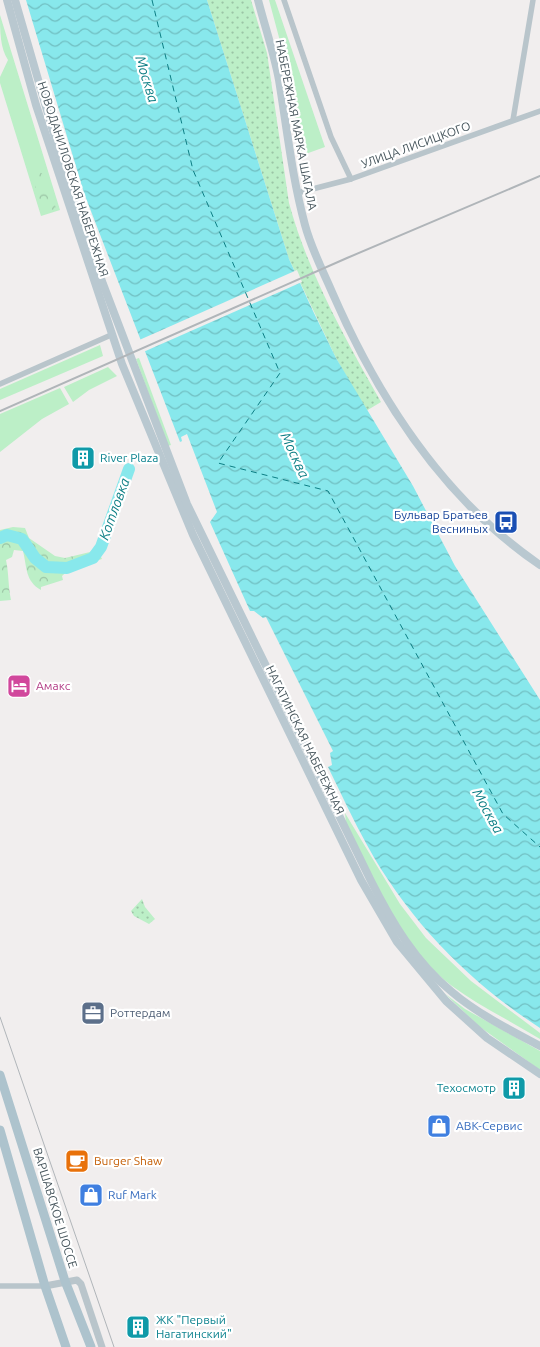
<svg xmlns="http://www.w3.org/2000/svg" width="540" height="1347" font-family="Ubuntu,sans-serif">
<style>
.grass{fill:#bcefc7}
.forest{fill:url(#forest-crowns)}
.park{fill:url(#park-dots)}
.water{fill:url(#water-waves)}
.pier{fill:#f1eeee}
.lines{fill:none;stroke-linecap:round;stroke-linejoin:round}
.river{stroke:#88e8ec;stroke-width:12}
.ferry{stroke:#0c7e84;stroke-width:1;stroke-dasharray:6 5;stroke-linecap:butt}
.minor{stroke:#b9c5cb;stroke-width:5.5}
.tertiary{stroke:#b9c5cb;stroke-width:7}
.secondary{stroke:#b9c8d0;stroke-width:8}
.primary{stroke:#adc3cd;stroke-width:9}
.tram{stroke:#b0b5b9;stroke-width:1}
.rail{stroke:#b0b5b9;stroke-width:2}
.labels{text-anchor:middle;stroke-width:4.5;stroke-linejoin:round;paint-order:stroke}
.street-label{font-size:12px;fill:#46555c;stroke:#fff}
.culture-label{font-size:12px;fill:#0d838f;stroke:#fff;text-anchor:start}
.transit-label{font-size:12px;fill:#164399;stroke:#fff;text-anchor:end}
.hotel-label{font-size:12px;fill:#b23c85;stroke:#fff;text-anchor:start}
.service-label{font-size:12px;fill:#4e5e75;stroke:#fff;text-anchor:start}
.shop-label{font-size:12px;fill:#366cbe;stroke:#fff;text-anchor:start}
.food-label{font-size:12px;fill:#c56008;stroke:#fff;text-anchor:start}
.water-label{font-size:14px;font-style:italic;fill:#0c7e84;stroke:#fff}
</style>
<defs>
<pattern id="forest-crowns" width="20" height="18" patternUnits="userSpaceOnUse" patternTransform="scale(1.25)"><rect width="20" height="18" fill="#bcefc7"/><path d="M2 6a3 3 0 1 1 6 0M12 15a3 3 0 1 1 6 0" fill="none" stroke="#9bc4a5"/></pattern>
<pattern id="park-dots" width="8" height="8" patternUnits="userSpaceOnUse" patternTransform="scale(1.25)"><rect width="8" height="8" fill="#bcefc7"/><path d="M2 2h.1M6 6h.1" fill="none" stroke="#9bc4a5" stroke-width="1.8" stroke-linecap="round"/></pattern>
<pattern id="water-waves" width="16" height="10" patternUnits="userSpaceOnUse" patternTransform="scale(1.25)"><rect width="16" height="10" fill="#88e8ec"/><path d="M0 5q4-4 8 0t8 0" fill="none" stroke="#71bfc2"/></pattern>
</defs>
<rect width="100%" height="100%" fill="#f1eeee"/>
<g class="grass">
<path d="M 269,0 L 275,0 L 325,147 L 300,156 L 292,86 Z"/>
<path d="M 0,15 L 60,210 L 41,216 L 0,83 L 0,77 L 8,60 C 0,48 0,31 0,15 Z"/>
<path d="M 100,345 L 103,356 L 0,400 L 0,389 Z"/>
<path d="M 139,358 L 171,445 L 168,446 L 136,359 Z"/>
<path d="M 108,367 L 117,376 L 89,390 L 73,402 L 64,387 Z"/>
<path d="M 60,388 L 69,404 L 42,419 L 0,452 L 0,414 Z"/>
<path d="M 345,813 L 400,904 L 426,938 L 471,981 L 540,1033 L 540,1039 C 511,1021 479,1006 452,986 C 403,950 372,876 346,823 Z"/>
<path d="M 444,993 L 465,1009 L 540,1051 L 540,1070 L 480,1027 Z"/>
</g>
<g class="forest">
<path d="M 40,172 L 49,179 L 56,209 L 46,211 L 43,200 L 37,198 L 35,188 Z"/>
<path d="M 108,511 L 112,511 L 114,514 L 100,555 L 102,559 L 71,568 L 62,576 L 63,580 L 41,587 L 41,590 C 25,581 27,567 23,551 L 14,550 L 12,557 L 6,560 C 9,574 8,587 11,600 L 0,601 L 0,530 L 13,527 L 25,528 L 29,538 L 55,556 L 65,558 L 90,552 L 97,547 Z"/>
</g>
<g class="park">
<path d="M 207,0 L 251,0 L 267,53 L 289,203 C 308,273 346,340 381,402 L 366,411 L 336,358 L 289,259 Z"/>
<path d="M 142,899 L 145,907 L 155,919 L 149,924 L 134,916 L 131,911 Z"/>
</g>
<path class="water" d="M 26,0 L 207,0 L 289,259 L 313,311 L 336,358 L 413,486 L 455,566 L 540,700 L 540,1028 C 469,982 408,920 367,845 C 353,820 341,793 328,767 L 332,765 L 330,753 L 333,751 L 266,617 L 263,618 L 254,611 L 250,611 L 210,522 L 217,512 L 187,434 L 181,437 L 182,441 L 180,442 L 84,193 Z"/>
<path class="pier" d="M 297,270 L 302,282 L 141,353 L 137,341 Z"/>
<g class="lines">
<path class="river" d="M 0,538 L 7,535 L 22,539 L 35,558 L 46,567 L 67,568 L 93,558 L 101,547 L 129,469"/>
<path class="ferry" d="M 152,0 L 193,170 L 280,373 L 218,463 L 328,491 L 503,814 L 540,847"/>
<g class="minor">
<path d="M 284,0 L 331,137 L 351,179"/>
<path d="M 513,120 L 533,0"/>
<path d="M 297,193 L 351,179 L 540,111"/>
<path d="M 0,384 L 111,335"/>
<path d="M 0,1286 L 45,1286"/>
</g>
<path class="tertiary" d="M 45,1286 L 77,1280 L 81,1284 L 102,1347"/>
<g class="secondary">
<path d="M 7,0 L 36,105 L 122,364 L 193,535 L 361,880 L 397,942 L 446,1001 L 487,1038 L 540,1074"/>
<path d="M 15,0 L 68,183 L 103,284 L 187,504 L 370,879 C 391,921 415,962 452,992 C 478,1014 510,1030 540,1046"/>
<path d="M 258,0 C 265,27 274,53 279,80 C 287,129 292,177 305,225 C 311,248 323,271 332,292 C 378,398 443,499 540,565"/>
</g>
<g class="primary">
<path d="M 0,1075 L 65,1281 L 91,1347"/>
<path d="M 0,1130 L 45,1286 L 66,1347"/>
</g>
<path class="tram" d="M 0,1017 L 114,1347"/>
<path class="rail" d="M 0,411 L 347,258 L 540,176"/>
</g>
<defs>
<g id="building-square" transform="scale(1.25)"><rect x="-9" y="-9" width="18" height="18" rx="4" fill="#0f9aa8" stroke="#fff"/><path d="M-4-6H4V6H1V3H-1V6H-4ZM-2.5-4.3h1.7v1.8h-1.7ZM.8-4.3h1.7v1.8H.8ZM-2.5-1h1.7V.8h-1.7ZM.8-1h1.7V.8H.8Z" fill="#fff"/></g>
<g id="bus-square" transform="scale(1.25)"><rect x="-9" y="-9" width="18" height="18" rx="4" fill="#1a4fb4" stroke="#fff"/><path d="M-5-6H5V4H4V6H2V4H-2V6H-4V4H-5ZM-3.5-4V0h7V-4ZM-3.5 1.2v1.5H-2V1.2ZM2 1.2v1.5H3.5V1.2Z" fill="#fff"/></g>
<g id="hotel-square" transform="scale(1.25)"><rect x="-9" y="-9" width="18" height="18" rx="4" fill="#d1479c" stroke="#fff"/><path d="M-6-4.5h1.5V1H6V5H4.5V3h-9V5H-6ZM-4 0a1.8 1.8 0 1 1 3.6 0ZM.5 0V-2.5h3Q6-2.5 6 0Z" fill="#fff"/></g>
<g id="office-square" transform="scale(1.25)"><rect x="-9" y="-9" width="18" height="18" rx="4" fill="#5c6f8a" stroke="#fff"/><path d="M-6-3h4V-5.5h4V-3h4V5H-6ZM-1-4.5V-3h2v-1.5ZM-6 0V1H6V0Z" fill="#fff"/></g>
<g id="shop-square" transform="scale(1.25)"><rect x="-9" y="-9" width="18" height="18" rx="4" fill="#3f7fe0" stroke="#fff"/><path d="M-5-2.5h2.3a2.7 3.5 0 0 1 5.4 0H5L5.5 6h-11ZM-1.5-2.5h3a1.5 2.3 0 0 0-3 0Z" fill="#fff"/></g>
<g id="cafe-square" transform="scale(1.25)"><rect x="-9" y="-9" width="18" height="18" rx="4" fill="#e8710a" stroke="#fff"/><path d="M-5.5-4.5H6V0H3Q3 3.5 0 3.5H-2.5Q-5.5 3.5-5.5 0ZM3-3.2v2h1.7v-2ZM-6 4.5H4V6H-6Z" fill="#fff"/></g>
</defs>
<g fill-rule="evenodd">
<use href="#building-square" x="83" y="458"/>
<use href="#bus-square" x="506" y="522"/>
<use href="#hotel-square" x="19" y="686"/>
<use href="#office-square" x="93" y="1013"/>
<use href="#building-square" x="514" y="1088"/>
<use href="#shop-square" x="439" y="1126"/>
<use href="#cafe-square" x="77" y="1161"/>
<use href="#shop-square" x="91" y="1195"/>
<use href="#building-square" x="138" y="1327"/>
</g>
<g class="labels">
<g class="street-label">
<text transform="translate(296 125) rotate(79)" y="4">НАБЕРЕЖНАЯ МАРКА ШАГАЛА</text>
<text transform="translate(416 145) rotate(-20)" y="4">УЛИЦА ЛИСИЦКОГО</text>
<text transform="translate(73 179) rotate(72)" y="4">НОВОДАНИЛОВСКАЯ НАБЕРЕЖНАЯ</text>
<text transform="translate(305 740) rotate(64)" y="4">НАГАТИНСКАЯ НАБЕРЕЖНАЯ</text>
<text transform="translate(55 1208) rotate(73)" y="4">ВАРШАВСКОЕ ШОССЕ</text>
</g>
<g class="culture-label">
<text x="100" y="462">River Plaza</text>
<text x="496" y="1092" text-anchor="end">Техосмотр</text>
<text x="156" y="1324">ЖК "Первый<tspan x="156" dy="14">Нагатинский"</tspan></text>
</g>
<g class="transit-label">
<text x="488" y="519">Бульвар Братьев<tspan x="488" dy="14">Весниных</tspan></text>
</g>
<g class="hotel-label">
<text x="36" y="690">Амакс</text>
</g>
<g class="service-label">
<text x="110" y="1017">Роттердам</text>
</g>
<g class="shop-label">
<text x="456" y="1130">АВК-Сервис</text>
<text x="108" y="1199">Ruf Mark</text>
</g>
<g class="food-label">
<text x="94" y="1165">Burger Shaw</text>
</g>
<g class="water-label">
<text transform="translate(147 79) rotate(73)" y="5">Москва</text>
<text transform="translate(295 455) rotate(65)" y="5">Москва</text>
<text transform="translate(114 509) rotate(-70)" y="5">Котловка</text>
<text transform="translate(488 811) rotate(61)" y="5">Москва</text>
</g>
</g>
</svg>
